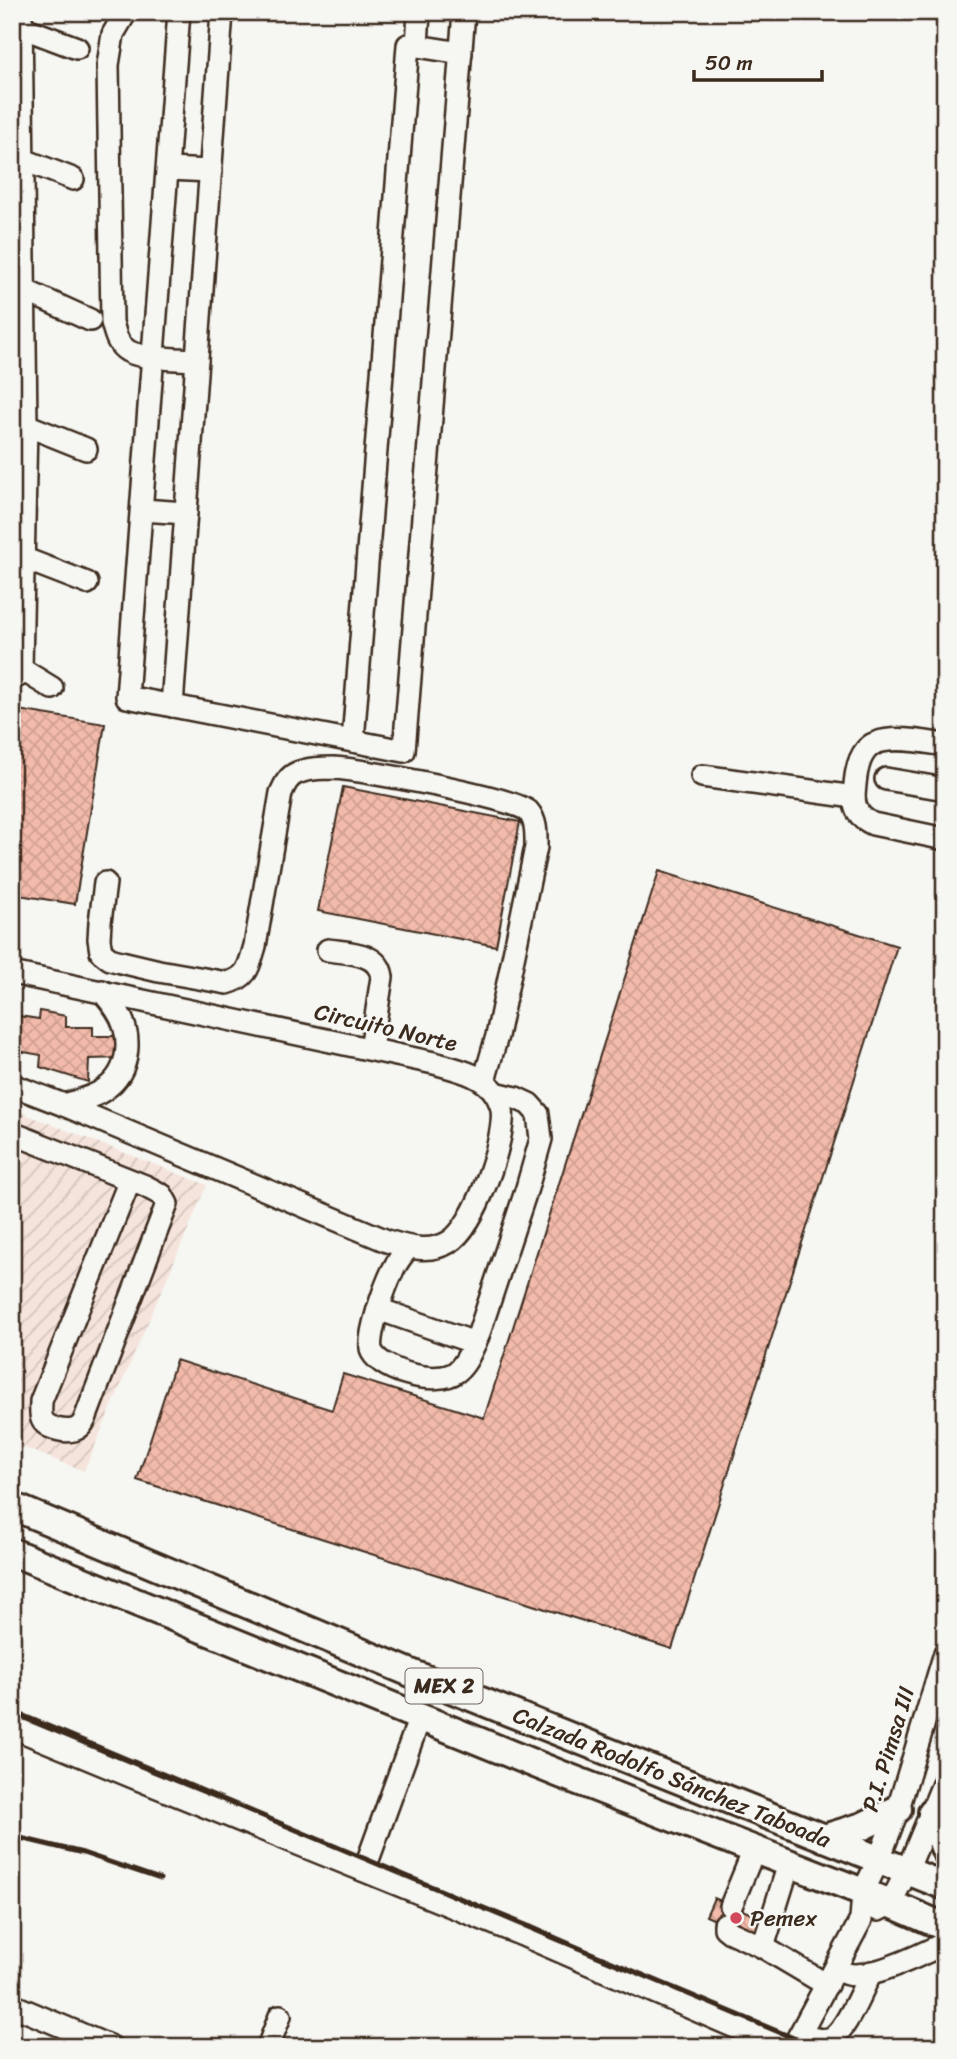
<svg xmlns="http://www.w3.org/2000/svg" width="957" height="2059" font-family="Sriracha,sans-serif">
<style>
.industrial{fill:url(#industrial-furrows)}
.building{fill:url(#building-cross-hatch);stroke:#3b2a1e;stroke-width:2}
.lines{fill:none;stroke-linecap:round;stroke-linejoin:round}
.minor-casing{stroke:#3b2a1e;stroke-width:26}
.major-casing{stroke:#3b2a1e;stroke-width:32}
.minor{stroke:#f6f6f2;stroke-width:21}
.major{stroke:#f6f6f2;stroke-width:26}
.rail{stroke:#3b2a1e;stroke-width:5}
.poi-dot{fill:#d1495b;stroke:#f6f6f2;stroke-width:2.5}
.labels{text-anchor:middle;stroke-width:5;stroke-linejoin:round;paint-order:stroke}
.shield{fill:#f6f6f2;stroke:#73675e;stroke-width:2}
.shield-label{font-size:21px;font-weight:bold;fill:#3b2a1e}
.street-label{font-size:23px;fill:#3b2a1e;stroke:#f6f6f2}
.poi-label{font-size:23px;fill:#3b2a1e;stroke:#f6f6f2;text-anchor:start}
</style>
<defs>
<pattern id="industrial-furrows" width="10" height="10" patternUnits="userSpaceOnUse" patternTransform="scale(1.75)"><rect width="10" height="10" fill="#f5e4dc"/><path d="M-1 1l2-2M0 10L10 0M9 11l2-2" fill="none" stroke="#d3c4bc"/></pattern>
<pattern id="building-cross-hatch" width="8" height="8" patternUnits="userSpaceOnUse" patternTransform="scale(1.75)"><rect width="8" height="8" fill="#f2baaa"/><path d="M0 0l8 8M0 8l8-8" fill="none" stroke="#d0a092"/></pattern>
</defs>
<rect width="100%" height="100%" fill="#f6f6f2"/>
<filter id="ink" filterUnits="userSpaceOnUse"><feTurbulence type="fractalNoise" baseFrequency=".0143" numOctaves="2"/><feDisplacementMap in="SourceGraphic" scale="14" xChannelSelector="R" yChannelSelector="G"/><feConvolveMatrix kernelMatrix="1 2 1 2 8 2 1 2 1" color-interpolation-filters="sRGB"/></filter>
<g filter="url(#ink)">
<path class="industrial" d="M 12,1109 L 207,1185 L 84,1471 L 12,1443 Z"/>
<g class="building">
<path d="M 12,709 L 105,724 L 75,904 L 12,894 Z"/>
<path d="M 343,787 L 520,822 L 496,946 L 318,911 Z"/>
<path d="M 659,871 L 897,946 L 672,1649 L 137,1480 L 176,1360 L 332,1410 L 343,1374 L 484,1418 Z"/>
<path d="M 40,1011 L 66,1016 L 66,1027 L 93,1027 L 93,1036 L 121,1036 L 121,1058 L 89,1059 L 88,1082 L 40,1067 L 41,1055 L 12,1050 L 12,1015 L 39,1019 Z"/>
<path d="M 714,1898 L 766,1920 L 758,1939 L 706,1916 Z"/>
</g>
<g class="lines">
<g class="minor-casing">
<g id="minor">
<path d="M 126,12 L 113,34 L 108,65 L 112,322 C 115,333 117,345 128,351 C 141,359 181,359 197,360"/>
<path d="M 179,12 L 127,697 L 404,751 L 464,12"/>
<path d="M 419,12 L 417,46 L 461,53"/>
<path d="M 12,27 L 21,27 L 77,48"/>
<path d="M 12,160 L 24,160 L 73,179"/>
<path d="M 168,169 L 211,171"/>
<path d="M 14,291 L 26,291 L 90,320"/>
<path d="M 14,425 L 26,425 L 86,449"/>
<path d="M 142,510 L 186,513"/>
<path d="M 13,559 L 25,559 L 87,583"/>
<path d="M 21,669 L 52,688"/>
<path d="M 18,676 L 21,669 L 26,425 L 21,12"/>
<path d="M 172,706 L 222,12"/>
<path d="M 353,741 L 408,45 L 417,46"/>
<path d="M 702,776 L 854,797 C 855,782 856,762 866,750 C 880,732 925,742 945,745"/>
<path d="M 886,779 L 945,789"/>
<path d="M 854,797 C 855,811 860,818 873,824 L 945,839"/>
<path d="M 105,883 L 100,922 L 99,939 L 101,952 L 110,959 L 121,962 L 159,971 L 227,983 C 249,977 249,965 255,946 L 281,793 C 285,784 288,777 297,773 C 308,768 323,768 334,768 C 360,769 515,798 528,811 C 537,821 536,835 536,847 L 497,1036 L 484,1081"/>
<path d="M 328,950 C 348,953 379,952 382,977 L 371,1049"/>
<path d="M 12,973 L 434,1063 C 455,1069 483,1074 496,1094 C 498,1098 501,1105 502,1109 C 506,1139 475,1227 449,1242 C 429,1254 407,1247 387,1241 L 64,1105 L 12,1085"/>
<path d="M 64,1105 C 78,1101 93,1098 105,1089 C 131,1071 133,1034 116,1009 C 112,1003 107,997 102,991"/>
<path d="M 12,1133 L 145,1186 L 162,1195 L 167,1204 L 85,1419 C 83,1423 82,1426 78,1428 C 69,1434 46,1429 42,1419 C 40,1414 41,1406 41,1401 L 130,1180"/>
<path d="M 408,1248 C 402,1255 397,1262 393,1270 C 386,1284 365,1340 372,1352 C 383,1372 438,1386 456,1372 C 467,1364 472,1348 478,1336 L 527,1188 L 541,1139 L 538,1114 L 529,1104 L 516,1098 L 495,1093"/>
<path d="M 378,1309 L 475,1343"/>
<path d="M 12,1727 L 133,1777 L 525,1936 L 781,2047"/>
<path d="M 363,1870 L 368,1860 L 420,1717"/>
<path d="M 731,1906 L 754,1850"/>
<path d="M 878,1910 L 890,1904 L 907,1871 L 945,1779"/>
<path d="M 725,1924 L 725,1928 L 730,1932 L 763,1947 L 827,1985"/>
<path d="M 763,1947 L 789,1864"/>
<path d="M 835,1969 C 842,1973 848,1975 856,1975 C 880,1974 923,1954 945,1943"/>
<path d="M 12,2005 L 111,2047"/>
<path d="M 799,2036 C 809,2037 824,2043 833,2037 C 847,2028 863,1988 871,1972"/>
<path d="M 268,2047 L 280,2016"/>
<path d="M 793,2047 L 861,1920 L 863,1892 L 879,1859 L 898,1809 L 945,1653"/>
</g>
</g>
<g class="major-casing">
<g id="major">
<path d="M 12,1506 L 411,1673 L 945,1886"/>
<path d="M 12,1552 L 560,1774 L 863,1892 L 945,1927"/>
<path d="M 932,1812 L 945,1850"/>
<path d="M 824,1838 L 863,1826 L 898,1809"/>
</g>
</g>
<use href="#minor" class="minor"/>
<use href="#major" class="major"/>
<g class="rail">
<path d="M 12,1711 L 815,2047"/>
<path d="M 12,1836 L 83,1853 L 160,1879"/>
</g>
</g>
</g>
<circle class="poi-dot" cx="736" cy="1918" r="7"/>
<g class="labels">
<rect class="shield" x="405.5" y="1668.5" width="77" height="35" rx="5"/>
<g class="shield-label">
<text x="444" y="1693">MEX 2</text>
</g>
<g class="street-label">
<text transform="translate(386 1027) rotate(13)" y="8">Circuito Norte</text>
<text transform="translate(888 1749) rotate(-73)" y="8">P.I. Pimsa III</text>
<text transform="translate(672 1777) rotate(22)" y="8">Calzada Rodolfo Sánchez Taboada</text>
</g>
<g class="poi-label">
<text x="750" y="1926">Pemex</text>
</g>
</g>
<rect width="957" height="2059" fill="none" stroke="#f6f6f2" stroke-width="42"/>
<rect x="21" y="21" width="915" height="2017" fill="none" stroke="#3b2a1e" stroke-width="2.5" filter="url(#ink)"/>
<path d="M694 70v10h128v-10" fill="none" stroke="#3b2a1e" stroke-width="3.5"/>
<text x="705" y="70" font-size="21" fill="#3b2a1e" stroke="#f6f6f2" stroke-width="5" paint-order="stroke">50 m</text>
</svg>
